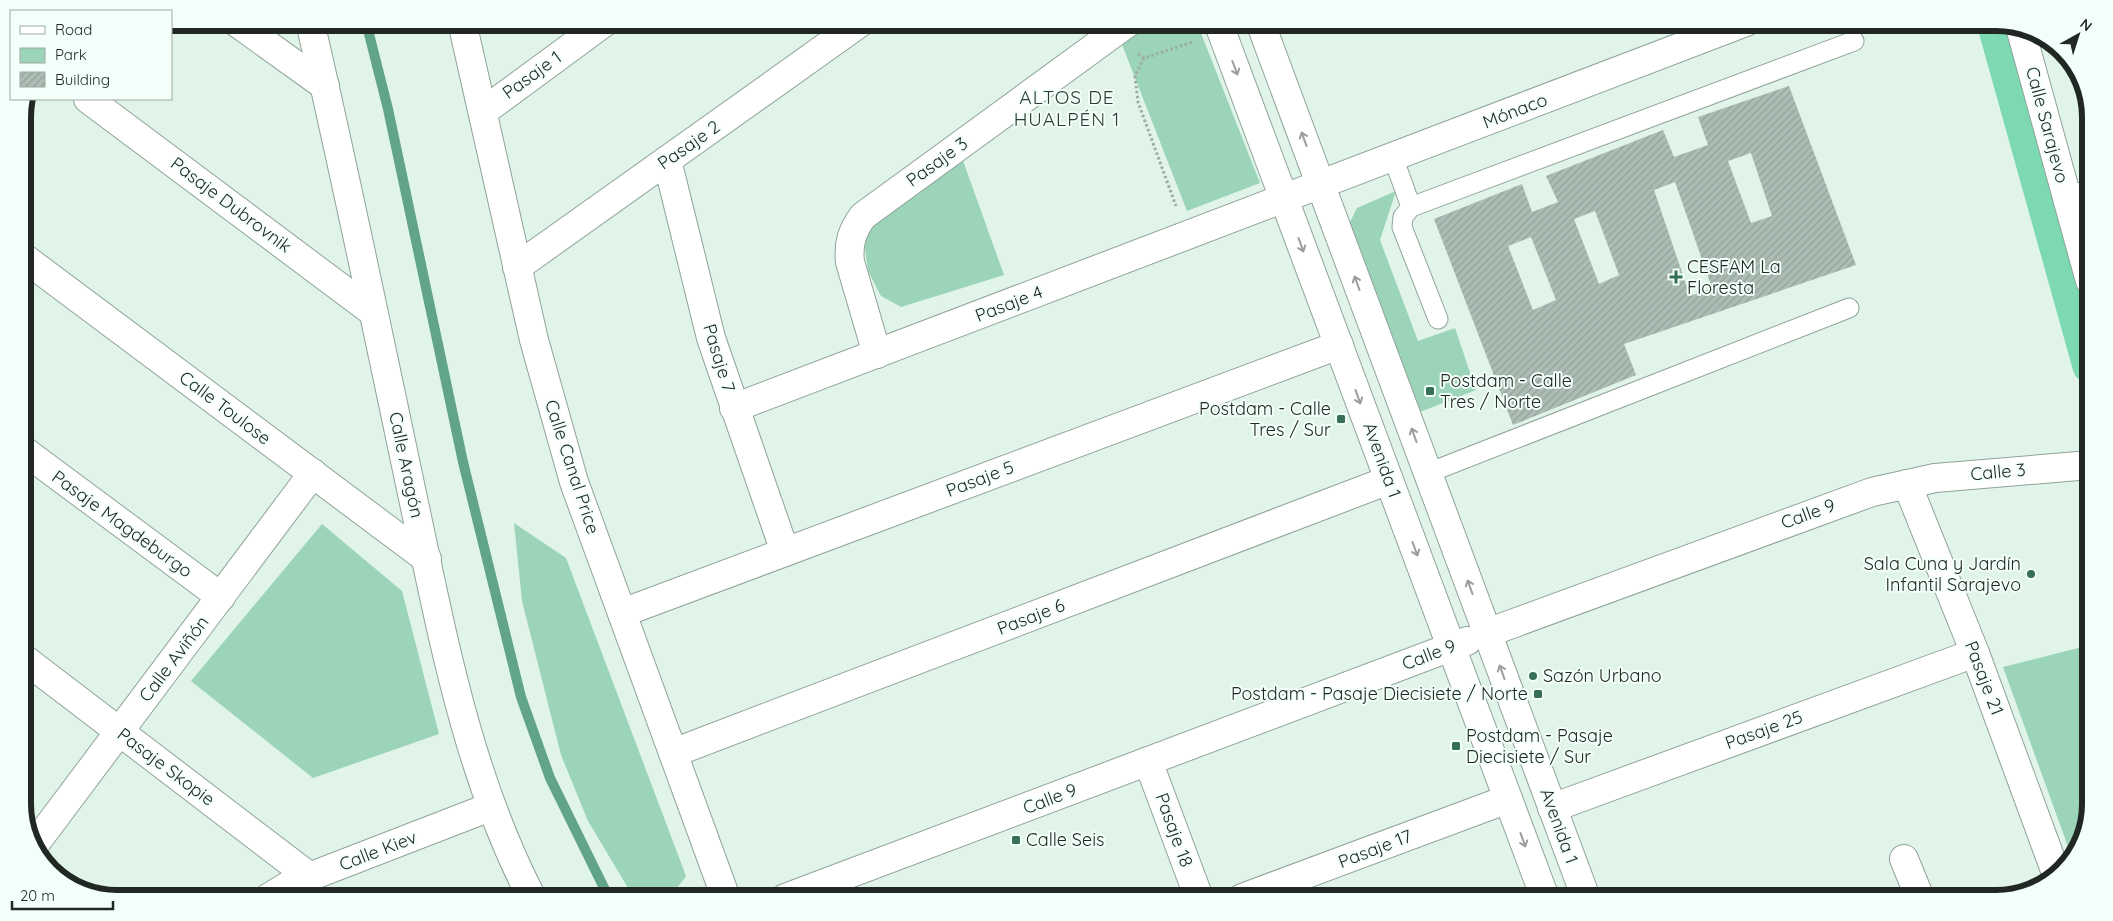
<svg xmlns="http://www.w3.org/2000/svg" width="2113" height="921" font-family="Quicksand,sans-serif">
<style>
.green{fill:#9cd4b9}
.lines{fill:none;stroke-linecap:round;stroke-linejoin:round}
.stream{stroke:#61a487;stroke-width:10}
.canal{stroke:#7dd9b1;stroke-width:35}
.building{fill:url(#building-hatch);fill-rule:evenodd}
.service-casing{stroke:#90a399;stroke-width:21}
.minor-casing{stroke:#90a399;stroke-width:30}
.tertiary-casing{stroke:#90a399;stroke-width:30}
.path{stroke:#9caca4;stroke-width:3;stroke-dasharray:2.5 2.5;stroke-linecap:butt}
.service{stroke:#fff;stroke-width:19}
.minor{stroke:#fff;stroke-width:28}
.tertiary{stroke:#fff;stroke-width:28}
.oneway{stroke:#9b9e9c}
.poi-dot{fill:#376f57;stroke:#f3fff9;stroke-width:2}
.labels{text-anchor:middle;stroke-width:4;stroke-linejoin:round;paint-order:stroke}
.street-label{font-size:18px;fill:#212824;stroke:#f3fff9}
.poi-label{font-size:18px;fill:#212824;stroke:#f3fff9;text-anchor:start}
.neighbourhood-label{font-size:19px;letter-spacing:1px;fill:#2c3c34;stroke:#f3fff9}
.rim{fill:none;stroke:#212824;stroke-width:6}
</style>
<defs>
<pattern id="building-hatch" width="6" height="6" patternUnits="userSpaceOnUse" patternTransform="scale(1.25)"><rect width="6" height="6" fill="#abbdb4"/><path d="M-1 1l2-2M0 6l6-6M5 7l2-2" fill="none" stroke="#93a29b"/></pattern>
</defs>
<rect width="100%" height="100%" fill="#e0f4ea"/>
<g class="green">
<path d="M 1155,23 L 1197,23 L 1260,183 L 1187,211 L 1121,42 Z"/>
<path d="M 962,158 L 1004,275 L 901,307 L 881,296 L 868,271 L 864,242 L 877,218 Z"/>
<path d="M 1396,191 L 1380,240 L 1418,341 L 1455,328 L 1476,390 L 1415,414 L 1346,230 L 1357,208 Z"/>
<path d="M 514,523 L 566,558 L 686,876 C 669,901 661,899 634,898 L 588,821 L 561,755 L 522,601 Z"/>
<path d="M 322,524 L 402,591 L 439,734 L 313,778 L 191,681 Z"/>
<path d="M 2090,645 L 2090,804 L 2083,840 L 2071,855 L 2003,667 Z"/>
</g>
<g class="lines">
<path class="stream" d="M 366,22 L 388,109 L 463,462 L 521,697 L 550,778 L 609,898"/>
<path class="canal" d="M 1994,22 L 2090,366"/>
</g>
<path class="building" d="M 1789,86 L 1856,265 L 1624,344 L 1636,375 L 1513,425 L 1434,219 L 1522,184 L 1532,212 L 1558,202 L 1546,176 L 1663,130 L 1674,157 L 1708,145 L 1698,117 ZM 1751,153 L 1772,216 L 1751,223 L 1728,161 ZM 1675,182 L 1712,288 L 1690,296 L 1654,190 ZM 1595,211 L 1619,275 L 1599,284 L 1574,219 ZM 1531,237 L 1556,300 L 1533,310 L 1508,246 Z"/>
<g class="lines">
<g class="service-casing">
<g id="service">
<path d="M 1393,157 L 1411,207 L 1403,217 L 1402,227 L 1438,319"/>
<path d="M 1411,207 L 1854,41"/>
<path d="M 1428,473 L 1849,308"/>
</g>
</g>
<g class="minor-casing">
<g id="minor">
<path d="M 236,22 L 325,86"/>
<path d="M 310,22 C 347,182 380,343 414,503 C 443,638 468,775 532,898"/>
<path d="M 462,22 L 534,340 L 574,482 L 726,898"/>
<path d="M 2020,27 L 2090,281"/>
<path d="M 88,99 L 373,312"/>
<path d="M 484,111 L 605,22"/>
<path d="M 667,160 L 711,338 L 785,552"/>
<path d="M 2068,201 L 2090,194"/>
<path d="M 23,257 L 427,559"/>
<path d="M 517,267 L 861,22"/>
<path d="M 877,354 L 850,262 C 848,243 852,231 863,216 L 1129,22"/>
<path d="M 734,408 L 1746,22"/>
<path d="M 23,450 L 221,597"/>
<path d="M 1907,484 L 1975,653 L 2056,873"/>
<path d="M 622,613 L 1339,345"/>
<path d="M 1487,633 L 1872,492 L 1935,478 L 2090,465"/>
<path d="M 23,658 L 310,877"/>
<path d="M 673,753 L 1389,480"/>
<path d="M 1148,761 L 1199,898"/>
<path d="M 1552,808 L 1975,653"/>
<path d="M 35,844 L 313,473"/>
<path d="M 1904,859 L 1920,898"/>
<path d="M 268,898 L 291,884 L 490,807"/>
<path d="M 1242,898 L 1508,799"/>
</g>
</g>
<g class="tertiary-casing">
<g id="tertiary">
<path d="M 1218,22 L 1545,898"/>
<path d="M 1260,22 L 1586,898"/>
<path d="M 785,898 L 1467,641"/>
</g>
</g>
<g class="path">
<path d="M 1138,54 L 1144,58 L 1193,42"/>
<path d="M 1144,58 L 1135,76 L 1138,102 L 1176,206"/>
</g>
<use href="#service" class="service"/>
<use href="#minor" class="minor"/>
<use href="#tertiary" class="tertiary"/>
</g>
<defs><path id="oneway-shaft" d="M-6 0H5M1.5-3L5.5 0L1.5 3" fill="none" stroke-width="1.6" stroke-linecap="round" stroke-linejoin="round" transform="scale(1.25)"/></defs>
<g class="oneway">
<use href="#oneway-shaft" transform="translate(1235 68) rotate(69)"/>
<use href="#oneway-shaft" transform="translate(1304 139) rotate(-110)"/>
<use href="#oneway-shaft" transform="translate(1301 245) rotate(70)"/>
<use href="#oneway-shaft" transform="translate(1357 283) rotate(-110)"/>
<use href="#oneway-shaft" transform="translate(1358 397) rotate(70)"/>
<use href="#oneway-shaft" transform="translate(1414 435) rotate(-110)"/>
<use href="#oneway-shaft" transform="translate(1415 549) rotate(70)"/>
<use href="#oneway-shaft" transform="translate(1470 587) rotate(-110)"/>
<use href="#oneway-shaft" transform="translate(1502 672) rotate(-110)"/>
<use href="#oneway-shaft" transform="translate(1523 840) rotate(70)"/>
</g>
<g class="poi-dot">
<path d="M1673.5 269.5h5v5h5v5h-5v5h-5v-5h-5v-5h5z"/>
<rect x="1425" y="386" width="10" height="10" rx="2.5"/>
<rect x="1336" y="414" width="10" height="10" rx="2.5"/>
<circle cx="2031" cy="574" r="5"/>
<circle cx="1533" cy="676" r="5"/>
<rect x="1533" y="689" width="10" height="10" rx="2.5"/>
<rect x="1451" y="741" width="10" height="10" rx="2.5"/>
<rect x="1011" y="835" width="10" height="10" rx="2.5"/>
</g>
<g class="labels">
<g class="street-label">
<text transform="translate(532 75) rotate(-36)" y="6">Pasaje 1</text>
<text transform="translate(1515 111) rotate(-21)" y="6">Mónaco</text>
<text transform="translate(2047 125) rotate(75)" y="6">Calle Sarajevo</text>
<text transform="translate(689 145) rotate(-35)" y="6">Pasaje 2</text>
<text transform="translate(937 162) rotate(-36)" y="6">Pasaje 3</text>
<text transform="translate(231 205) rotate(37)" y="6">Pasaje Dubrovnik</text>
<text transform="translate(1009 304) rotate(-21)" y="6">Pasaje 4</text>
<text transform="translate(719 358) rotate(73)" y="6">Pasaje 7</text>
<text transform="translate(225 408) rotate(37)" y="6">Calle Toulose</text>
<text transform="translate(1382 460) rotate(70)" y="6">Avenida 1</text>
<text transform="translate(406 465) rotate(78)" y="6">Calle Aragón</text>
<text transform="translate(572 467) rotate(72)" y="6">Calle Canal Price</text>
<text transform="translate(1998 472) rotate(-5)" y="6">Calle 3</text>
<text transform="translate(980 479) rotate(-21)" y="6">Pasaje 5</text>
<text transform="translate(1808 514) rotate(-20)" y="6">Calle 9</text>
<text transform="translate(122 524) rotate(36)" y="6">Pasaje Magdeburgo</text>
<text transform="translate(1031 617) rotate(-21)" y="6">Pasaje 6</text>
<text transform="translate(1429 655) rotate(-21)" y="6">Calle 9</text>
<text transform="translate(174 659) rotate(-53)" y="6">Calle Aviñón</text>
<text transform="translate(1984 678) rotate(69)" y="6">Pasaje 21</text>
<text transform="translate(1764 730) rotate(-20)" y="6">Pasaje 25</text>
<text transform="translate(166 767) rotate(37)" y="6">Pasaje Skopie</text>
<text transform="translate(1050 799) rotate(-21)" y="6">Calle 9</text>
<text transform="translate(1559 826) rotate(70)" y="6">Avenida 1</text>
<text transform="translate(1174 830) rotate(70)" y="6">Pasaje 18</text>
<text transform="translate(1375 849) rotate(-21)" y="6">Pasaje 17</text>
<text transform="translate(378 851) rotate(-21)" y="6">Calle Kiev</text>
</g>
<g class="poi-label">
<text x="1687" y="273">CESFAM La<tspan x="1687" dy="21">Floresta</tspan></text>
<text x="1440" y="387">Postdam - Calle<tspan x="1440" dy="21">Tres / Norte</tspan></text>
<text x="1331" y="415" text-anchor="end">Postdam - Calle<tspan x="1331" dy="21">Tres / Sur</tspan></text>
<text x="2021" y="570" text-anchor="end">Sala Cuna y Jardín<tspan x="2021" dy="21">Infantil Sarajevo</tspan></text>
<text x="1543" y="682">Sazón Urbano</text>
<text x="1528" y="700" text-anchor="end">Postdam - Pasaje Diecisiete / Norte</text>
<text x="1466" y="742">Postdam - Pasaje<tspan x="1466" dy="21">Diecisiete / Sur</tspan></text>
<text x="1026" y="846">Calle Seis</text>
</g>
<g class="neighbourhood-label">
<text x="1067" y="104">ALTOS DE<tspan x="1067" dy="22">HUALPÉN 1</tspan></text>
</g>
</g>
<path d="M0 0H2113V921H0ZM117 31H1996A86 86 0 0 1 2082 117V804A86 86 0 0 1 1996 890H117A86 86 0 0 1 31 804V117A86 86 0 0 1 117 31Z" fill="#f3fff9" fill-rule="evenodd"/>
<path class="rim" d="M117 31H1996A86 86 0 0 1 2082 117V804A86 86 0 0 1 1996 890H117A86 86 0 0 1 31 804V117A86 86 0 0 1 117 31Z"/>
<rect x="10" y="10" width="162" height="90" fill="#f3fff9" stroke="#9fa9a4"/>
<rect x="20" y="26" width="25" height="8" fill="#ffffff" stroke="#9fa9a4"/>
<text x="55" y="35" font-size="15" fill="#212824">Road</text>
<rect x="20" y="48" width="25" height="15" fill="#9cd4b9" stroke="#9fa9a4"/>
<text x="55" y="60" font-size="15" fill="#212824">Park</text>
<rect x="20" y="72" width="25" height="15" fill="url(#building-hatch)" stroke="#9fa9a4"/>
<text x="55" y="85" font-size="15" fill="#212824">Building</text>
<g transform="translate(2078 35) rotate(39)" stroke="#f3fff9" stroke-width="4" paint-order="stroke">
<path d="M0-4L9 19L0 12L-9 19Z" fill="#212824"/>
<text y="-8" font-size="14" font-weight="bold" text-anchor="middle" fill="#212824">N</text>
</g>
<path d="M12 901v8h101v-8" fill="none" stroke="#212824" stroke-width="2.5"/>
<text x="20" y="901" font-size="15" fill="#212824" stroke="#f3fff9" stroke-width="4" paint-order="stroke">20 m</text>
</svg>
